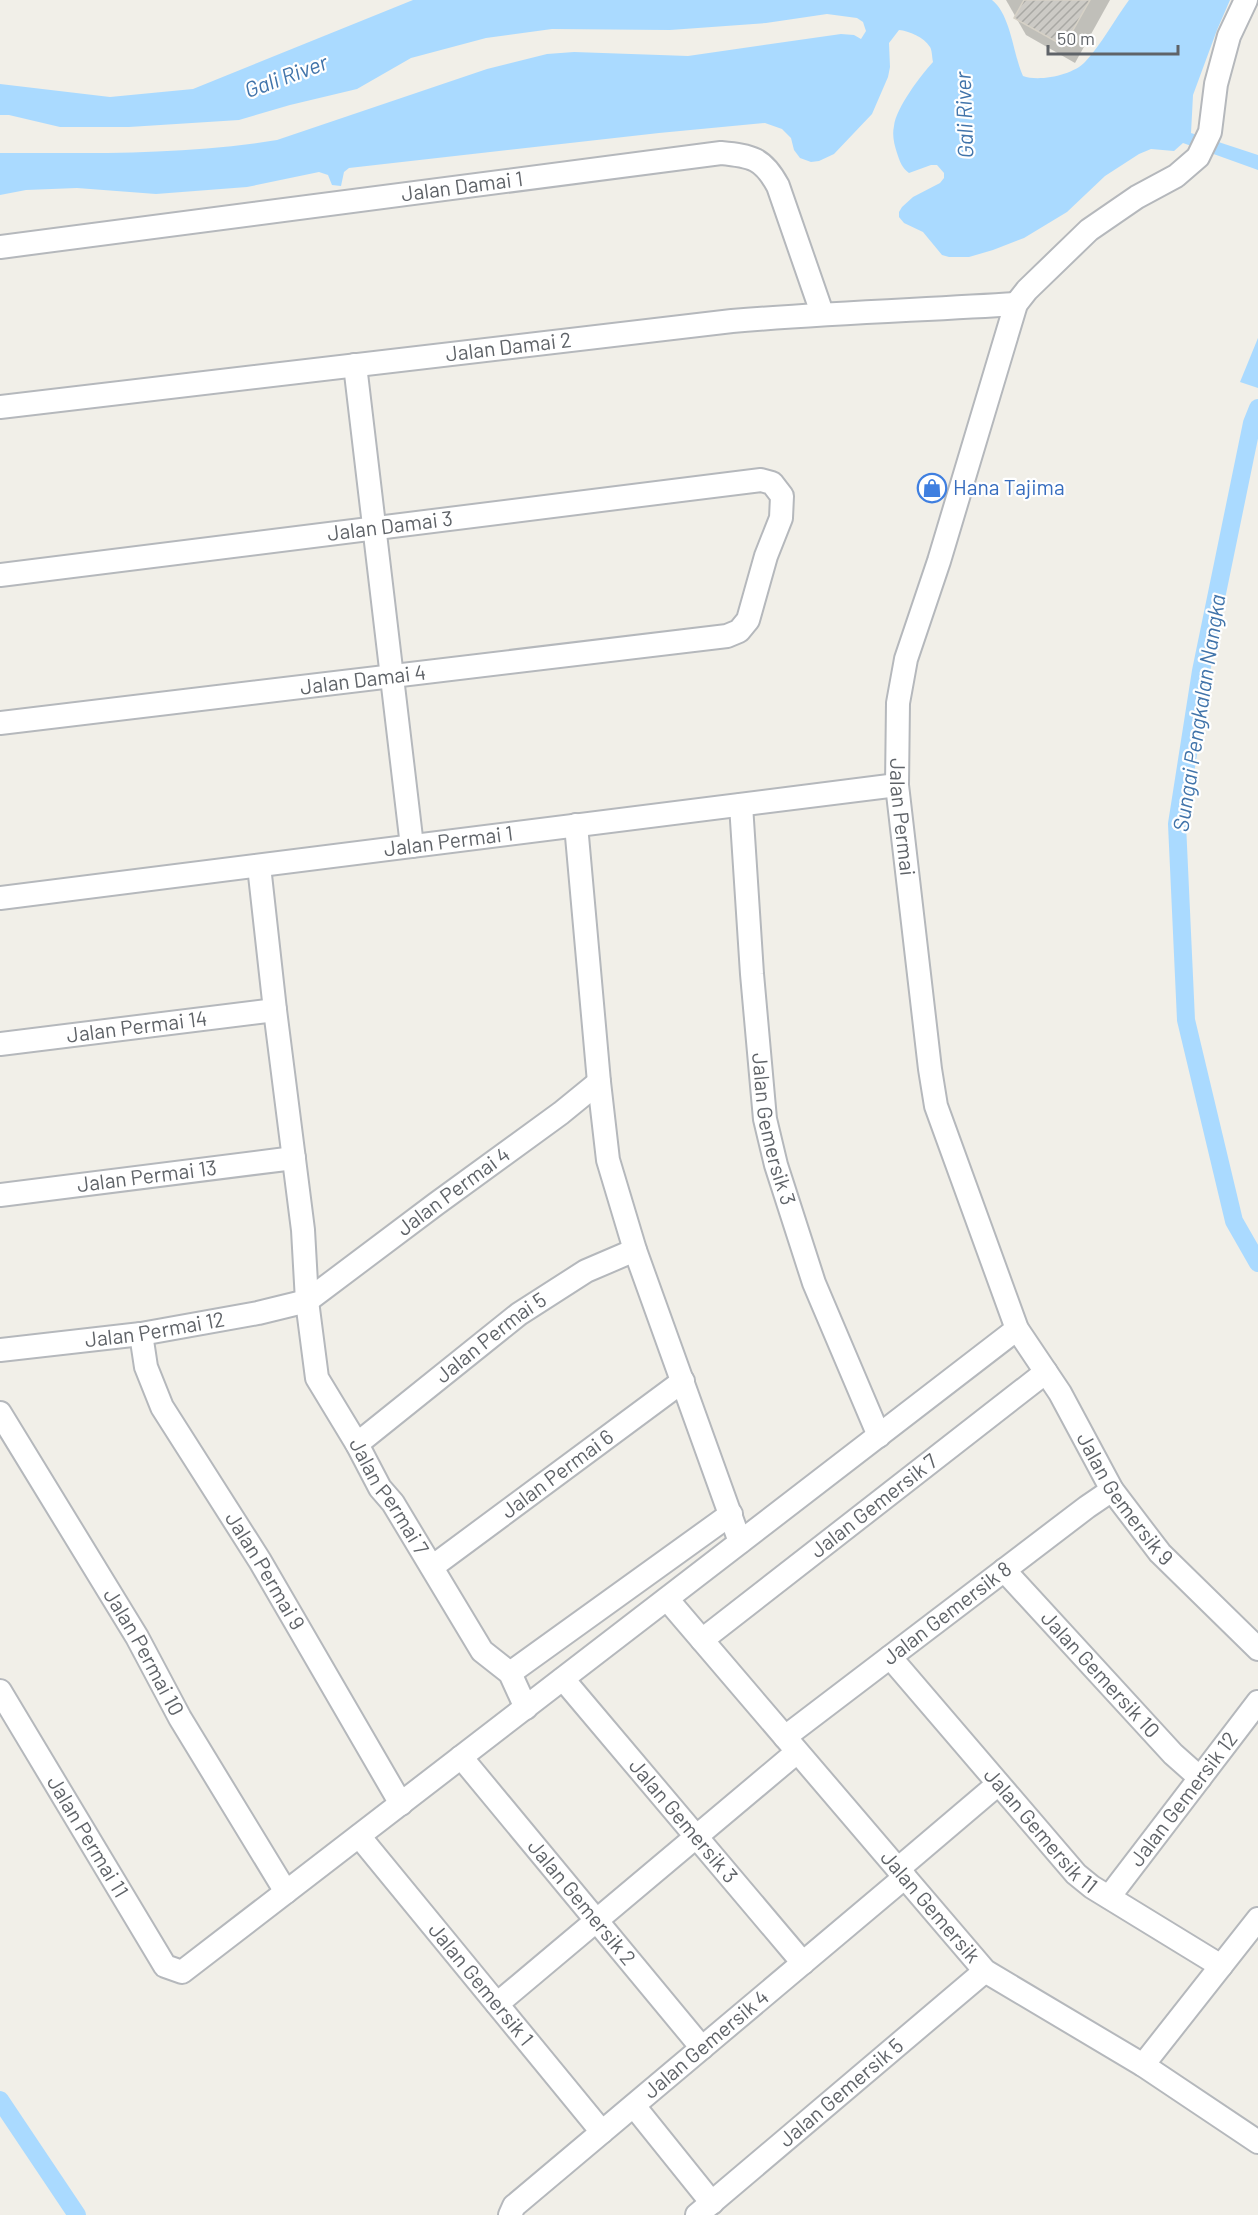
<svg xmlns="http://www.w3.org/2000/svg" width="1258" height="2215" font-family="Barlow,sans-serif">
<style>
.water{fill:#aadaff}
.shadow{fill:#0003}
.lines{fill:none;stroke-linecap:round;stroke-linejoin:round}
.canal{stroke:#aadaff;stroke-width:18}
.building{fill:url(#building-hatch);stroke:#d6d1c6;stroke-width:1.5}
.minor-casing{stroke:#b5b8bc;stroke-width:26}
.minor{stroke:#fff;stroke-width:22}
.labels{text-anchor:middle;stroke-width:4.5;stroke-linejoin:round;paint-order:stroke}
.street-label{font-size:21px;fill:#5f6368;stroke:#fff}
.shop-label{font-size:21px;fill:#366cbe;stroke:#fff;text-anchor:start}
.water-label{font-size:22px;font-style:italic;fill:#4174aa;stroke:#fff}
</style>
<defs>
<pattern id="building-hatch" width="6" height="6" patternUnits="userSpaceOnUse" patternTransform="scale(1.5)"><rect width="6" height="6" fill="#cccac5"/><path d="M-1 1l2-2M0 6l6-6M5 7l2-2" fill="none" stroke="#a9a8a4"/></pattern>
</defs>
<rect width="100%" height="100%" fill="#f1efe8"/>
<g class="water">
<path d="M 413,0 L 992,0 C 1011,15 1013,54 1023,76 C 1039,82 1073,75 1085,62 C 1101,45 1115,19 1129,0 L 1230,0 L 1217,30 L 1193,95 L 1191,133 L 1258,155 L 1258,170 L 1183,143 L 1174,151 L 1151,149 L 1139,154 L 1105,176 L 1067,212 L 1024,238 L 993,250 L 969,257 L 949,257 L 942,255 L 923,232 L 904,223 L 899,217 L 899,212 L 902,207 L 913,197 L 940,183 L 944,178 L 944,173 L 937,165 L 931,165 L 909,173 C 902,168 900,162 897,153 C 894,144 892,135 894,126 C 896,108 921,75 933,62 C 932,57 932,50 930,47 C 924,37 909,31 899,30 L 889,43 L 890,67 L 888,77 L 872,114 L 834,154 L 819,161 L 811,162 L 800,158 L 794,150 L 791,138 L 782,129 L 765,123 L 659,133 L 349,168 L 344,172 L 341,186 L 332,185 L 328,175 L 319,172 L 247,187 L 156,194 L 77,188 L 26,190 L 0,195 L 0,153 C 92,153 185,155 277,140 L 487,69 L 547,54 L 574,52 L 688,56 L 841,34 L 854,35 L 861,39 L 866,31 L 863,22 L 857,18 L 827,14 L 766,23 L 670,30 L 552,29 L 486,38 L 411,58 L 357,89 L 290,105 L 239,120 L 129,127 L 60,127 L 9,115 L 0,115 L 0,84 L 110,97 L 193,89 Z"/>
<path d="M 1258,338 L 1258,388 L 1240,382 Z"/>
</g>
<path class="shadow" d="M 1006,0 L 1110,0 L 1075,63 L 1026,35 Z"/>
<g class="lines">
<g class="canal">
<path d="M 1258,408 L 1252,423 L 1201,671 L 1177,824 L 1186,1020 L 1234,1221 L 1258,1263"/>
<path d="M 0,2100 L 77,2215"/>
</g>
</g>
<path class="building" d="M 1024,0 L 1090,0 L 1064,46 L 1014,18 Z"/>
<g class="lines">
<g class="minor-casing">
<g id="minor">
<path id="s1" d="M 1246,0 L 1229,36 L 1216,84 L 1210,132 L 1198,157 L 1176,176 L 1137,197 L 1089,230 L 1027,290 L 1016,304 L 939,561 L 906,659 L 898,703 L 897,785 L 930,1069 L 936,1106 L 1017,1329 L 1060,1393 L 1112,1490 L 1160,1553 L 1258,1649"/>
<path id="s2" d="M 0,247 L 721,153 C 752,156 763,158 778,186 L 822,313"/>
<path d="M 355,365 L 412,846"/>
<path id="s3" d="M 0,407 L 732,321 C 827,313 921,310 1016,304"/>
<path id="s4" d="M 0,575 L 761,480 L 772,483 L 782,496 L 781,518 L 766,556 L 748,620 L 739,631 L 727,636 L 0,723"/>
<path id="s5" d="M 741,805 L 752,974 L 765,1119 L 776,1165 L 814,1283 L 879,1436"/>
<path d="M 576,825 L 599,1082 L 608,1160 L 635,1250 L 740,1542"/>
<path id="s6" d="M 259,866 L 275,1010 L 303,1230 L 307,1301 L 317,1378 L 357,1444 L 380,1488 L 393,1503 L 482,1651 L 510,1673 L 526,1708"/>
<path id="s7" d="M 0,898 L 897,785"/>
<path id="s8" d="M 0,1044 L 275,1010"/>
<path id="s9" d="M 0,1195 L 294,1158"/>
<path id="s10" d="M 141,1334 L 146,1367 L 162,1407 L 260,1561 L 401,1804"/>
<path id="s11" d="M 0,1350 L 141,1334 L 258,1313 L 307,1301 L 436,1204 L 561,1113 L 599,1082"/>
<path id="s12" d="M 0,1413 L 137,1637 L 180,1718 L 286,1892"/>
<path id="s13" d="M 357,1444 L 519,1314 L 586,1271 L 635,1250"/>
<path id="s14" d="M 432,1567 L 683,1381"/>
<path id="s15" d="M 1004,1570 L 1173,1754 L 1200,1778"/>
<path id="s16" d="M 667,1599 L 985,1971 L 1143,2065 L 1258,2142"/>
<path id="s17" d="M 702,1640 L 1046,1372"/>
<path id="s18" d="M 890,1657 L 1076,1874 L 1092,1887 L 1221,1966"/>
<path d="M 510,1673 L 731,1514"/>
<path id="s19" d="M 563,1679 L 803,1963"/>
<path id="s20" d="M 0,1691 L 165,1966 L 182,1972 L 1017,1329"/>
<path id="s21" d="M 785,1737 L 1087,1507 L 1112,1490"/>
<path id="s22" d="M 461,1757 L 702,2048"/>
<path id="s23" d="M 359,1836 L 602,2132"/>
<path d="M 898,1869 L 998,1784"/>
<path id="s24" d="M 1109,1897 L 1258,1702"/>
<path d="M 497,2004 L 797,1752"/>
<path d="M 1143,2065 L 1258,1919"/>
<path d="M 634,2106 L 712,2203"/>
<path id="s25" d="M 510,2215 L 514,2206 L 905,1877"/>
<path id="s26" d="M 697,2215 L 985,1971"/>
</g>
</g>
<use href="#minor" class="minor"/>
</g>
<defs>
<g id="shop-ring" transform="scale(1.5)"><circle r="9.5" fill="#fff" stroke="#3f7fe0" stroke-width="1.5"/><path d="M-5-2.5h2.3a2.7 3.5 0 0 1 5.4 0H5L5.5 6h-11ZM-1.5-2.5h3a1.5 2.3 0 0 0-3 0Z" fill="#3f7fe0"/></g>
</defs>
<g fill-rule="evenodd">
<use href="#shop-ring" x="932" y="488"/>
</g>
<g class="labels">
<g class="street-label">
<text dy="7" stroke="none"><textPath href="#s2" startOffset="466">Jalan Damai 1</textPath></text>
<text dy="7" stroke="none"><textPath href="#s3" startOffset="512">Jalan Damai 2</textPath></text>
<text dy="7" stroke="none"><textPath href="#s4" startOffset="393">Jalan Damai 3</textPath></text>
<text transform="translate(363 680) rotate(-7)" y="7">Jalan Damai 4</text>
<text dy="7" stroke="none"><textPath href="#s1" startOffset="932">Jalan Permai</textPath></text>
<text dy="7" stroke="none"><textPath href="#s7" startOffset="452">Jalan Permai 1</textPath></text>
<text dy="7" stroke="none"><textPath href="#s8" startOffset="138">Jalan Permai 14</textPath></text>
<text dy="7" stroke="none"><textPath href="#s5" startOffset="326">Jalan Gemersik 3</textPath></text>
<text dy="7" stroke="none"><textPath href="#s9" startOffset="148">Jalan Permai 13</textPath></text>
<text dy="7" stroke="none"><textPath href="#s11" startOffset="494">Jalan Permai 4</textPath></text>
<text dy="7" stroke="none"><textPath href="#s11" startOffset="156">Jalan Permai 12</textPath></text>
<text dy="7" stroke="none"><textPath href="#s13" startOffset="171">Jalan Permai 5</textPath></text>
<text dy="7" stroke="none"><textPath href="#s14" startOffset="156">Jalan Permai 6</textPath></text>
<text dy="7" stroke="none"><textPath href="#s6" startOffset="654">Jalan Permai 7</textPath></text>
<text dy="7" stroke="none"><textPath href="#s1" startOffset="1662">Jalan Gemersik 9</textPath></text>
<text dy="7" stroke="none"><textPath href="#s17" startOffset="218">Jalan Gemersik 7</textPath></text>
<text dy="7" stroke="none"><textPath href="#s10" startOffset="270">Jalan Permai 9</textPath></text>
<text dy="7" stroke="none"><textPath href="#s21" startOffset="204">Jalan Gemersik 8</textPath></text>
<text dy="7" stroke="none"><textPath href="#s12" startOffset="279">Jalan Permai 10</textPath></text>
<text dy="7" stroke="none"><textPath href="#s15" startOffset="142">Jalan Gemersik 10</textPath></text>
<text dy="7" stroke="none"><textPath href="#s24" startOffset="123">Jalan Gemersik 12</textPath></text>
<text dy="7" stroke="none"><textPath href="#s19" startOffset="186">Jalan Gemersik 3</textPath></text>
<text dy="7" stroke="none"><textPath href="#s18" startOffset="230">Jalan Gemersik 11</textPath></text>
<text dy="7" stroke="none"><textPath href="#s20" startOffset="170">Jalan Permai 11</textPath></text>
<text dy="7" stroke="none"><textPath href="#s22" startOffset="189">Jalan Gemersik 2</textPath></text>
<text dy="7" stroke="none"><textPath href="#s16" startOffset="405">Jalan Gemersik</textPath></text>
<text dy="7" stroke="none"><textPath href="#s23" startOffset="192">Jalan Gemersik 1</textPath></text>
<text dy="7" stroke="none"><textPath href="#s25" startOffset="261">Jalan Gemersik 4</textPath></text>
<text dy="7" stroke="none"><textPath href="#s26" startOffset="189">Jalan Gemersik 5</textPath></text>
</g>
<g class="shop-label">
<text x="953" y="495">Hana Tajima</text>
</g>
<g class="water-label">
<text transform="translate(286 76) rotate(-20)" y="8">Gali River</text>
<text transform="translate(964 115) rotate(-92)" y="8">Gali River</text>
<text transform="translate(1199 713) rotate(-81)" y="8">Sungai Pengkalan Nangka</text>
</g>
</g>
<path d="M1048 45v9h130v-9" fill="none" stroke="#5f6368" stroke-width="3"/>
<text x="1057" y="45" font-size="18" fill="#5f6368" stroke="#ffffff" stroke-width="4.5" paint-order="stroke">50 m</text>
</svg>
